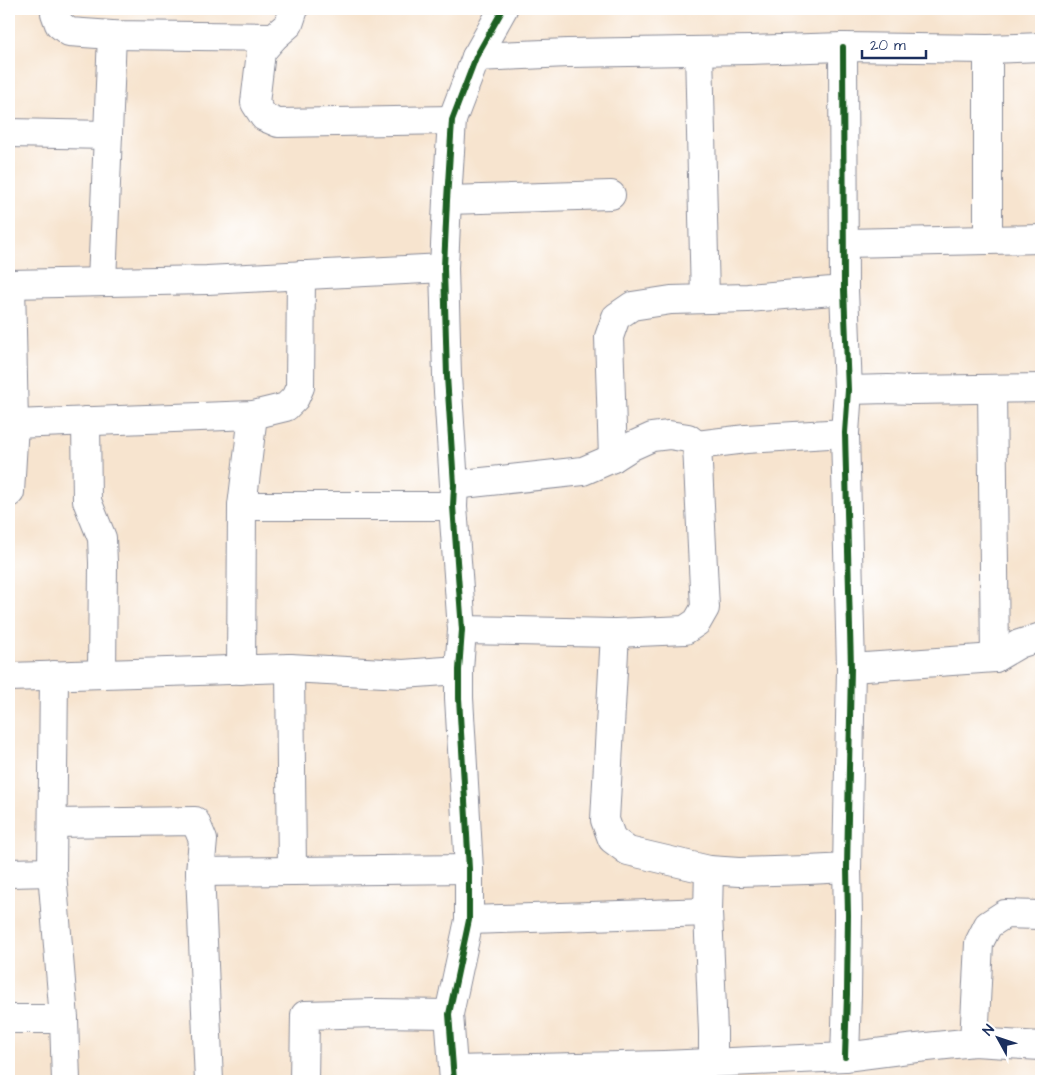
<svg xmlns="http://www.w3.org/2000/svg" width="1050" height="1090" font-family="'Architects Daughter',sans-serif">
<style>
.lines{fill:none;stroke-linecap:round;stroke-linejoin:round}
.minor-casing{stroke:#898a96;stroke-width:30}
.minor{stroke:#fff;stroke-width:28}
.cycleway-casing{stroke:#fff;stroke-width:9}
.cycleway{stroke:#1b5e20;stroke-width:6}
</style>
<rect width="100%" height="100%" fill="#fff"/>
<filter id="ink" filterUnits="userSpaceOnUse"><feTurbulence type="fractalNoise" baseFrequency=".02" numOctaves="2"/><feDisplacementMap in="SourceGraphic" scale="10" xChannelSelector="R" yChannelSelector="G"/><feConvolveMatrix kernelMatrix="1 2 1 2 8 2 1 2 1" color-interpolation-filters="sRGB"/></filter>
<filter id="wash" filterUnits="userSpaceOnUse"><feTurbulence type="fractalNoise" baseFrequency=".0096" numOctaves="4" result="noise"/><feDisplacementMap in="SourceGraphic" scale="20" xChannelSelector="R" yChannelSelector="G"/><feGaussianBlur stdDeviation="1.12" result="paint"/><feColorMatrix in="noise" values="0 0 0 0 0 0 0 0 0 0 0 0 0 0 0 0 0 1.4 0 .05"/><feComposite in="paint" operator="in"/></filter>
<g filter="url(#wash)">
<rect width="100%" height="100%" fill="#f7e4cf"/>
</g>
<g filter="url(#ink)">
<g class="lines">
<g class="minor-casing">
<g id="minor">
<path d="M 55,9 L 55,13 L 59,24 L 69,32 L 112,35 L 274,37"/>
<path d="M 294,9 L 289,24 L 274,37 L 261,52 L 255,103 L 264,117 L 278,123 L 452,120"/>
<path d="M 843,47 L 844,290 L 848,390 L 845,433 L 851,668 L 847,868 L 848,915 L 847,994 L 845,1057"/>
<path d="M 988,49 L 988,240"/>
<path d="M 699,51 L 705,298"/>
<path d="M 476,57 L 568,53 L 750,50 L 843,47 L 988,49 L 1041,47"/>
<path d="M 9,133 L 108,135"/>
<path d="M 447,200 L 611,195"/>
<path d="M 844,243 L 1041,239"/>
<path d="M 102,282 L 112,35"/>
<path d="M 9,284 L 207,280 L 444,268"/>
<path d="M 992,389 L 995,658"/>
<path d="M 848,390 L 888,389 L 911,390 L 1041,388"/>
<path d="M 86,421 L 87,501 L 102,538 L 103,563 L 102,673"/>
<path d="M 14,424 L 253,415 L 286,407 L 295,398 L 300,387 L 301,275"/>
<path d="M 697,445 L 746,439 L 845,433"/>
<path d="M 613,458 L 609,337 L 616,317 L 632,306 L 671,300 L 748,298 L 844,290"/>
<path d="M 454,485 L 583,471 L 613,458 L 632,446 L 652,437 L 669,435 L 688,438 L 697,445 L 705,608 L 697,622 L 685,630 L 615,633 L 462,630"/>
<path d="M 9,493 L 10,492 L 14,424 L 11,284"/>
<path d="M 242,506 L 453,506"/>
<path d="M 615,633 L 605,820 L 612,839 L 628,851 L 709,870 L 739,872 L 808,870 L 847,868"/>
<path d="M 290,668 L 292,871"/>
<path d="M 851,668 L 995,658 L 1019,644 L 1041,637"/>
<path d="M 241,670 L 242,506 L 253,415"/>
<path d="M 54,675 L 52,872 L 64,1019 L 66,1081"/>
<path d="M 9,677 L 290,668 L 403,674 L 459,670"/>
<path d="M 53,823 L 195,821 L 203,840 L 200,872 L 209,1081"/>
<path d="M 709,870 L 708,912 L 713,1032 L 713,1062"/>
<path d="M 200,872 L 469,869"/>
<path d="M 9,873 L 52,872"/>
<path d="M 469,920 L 708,912"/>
<path d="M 9,1019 L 64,1019"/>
<path d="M 974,1042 L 979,943 L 988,925 L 1005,914 L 1041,915"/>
<path d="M 454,1070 L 664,1065 L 845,1057 L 908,1049 L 974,1042 L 1041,1046"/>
<path d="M 304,1081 L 305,1015 L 376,1013 L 449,1014"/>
<path d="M 454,1081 L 449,1014 L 469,920 L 469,869 L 459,698 L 459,670 L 462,630 L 453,506 L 454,485 L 447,376 L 444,268 L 447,200 L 452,120 L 476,57 L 503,9"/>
</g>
</g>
<use href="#minor" class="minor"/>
<g class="cycleway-casing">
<g id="cycleway">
<path d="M 843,47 L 844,290 L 848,390 L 845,433 L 851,668 L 847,868 L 848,915 L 847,994 L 845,1057"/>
<path d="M 454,1081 L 449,1014 L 469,920 L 469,869 L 459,698 L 459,670 L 462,630 L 453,506 L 454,485 L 447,376 L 444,268 L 447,200 L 452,120 L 476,57 L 503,9"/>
</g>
</g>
<use href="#cycleway" class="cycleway"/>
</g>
</g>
<rect width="1050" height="1090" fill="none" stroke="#fff" stroke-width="30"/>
<g transform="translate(998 1038) rotate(310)" stroke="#ffffff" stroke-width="4" paint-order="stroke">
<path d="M0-4L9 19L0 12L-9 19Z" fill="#1b2f5e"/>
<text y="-8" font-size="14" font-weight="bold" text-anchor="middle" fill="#1b2f5e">N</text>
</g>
<path d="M862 50v8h64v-8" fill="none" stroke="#1b2f5e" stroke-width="2.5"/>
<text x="870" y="50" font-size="15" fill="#1b2f5e" stroke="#ffffff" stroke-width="4" paint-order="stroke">20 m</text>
</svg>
